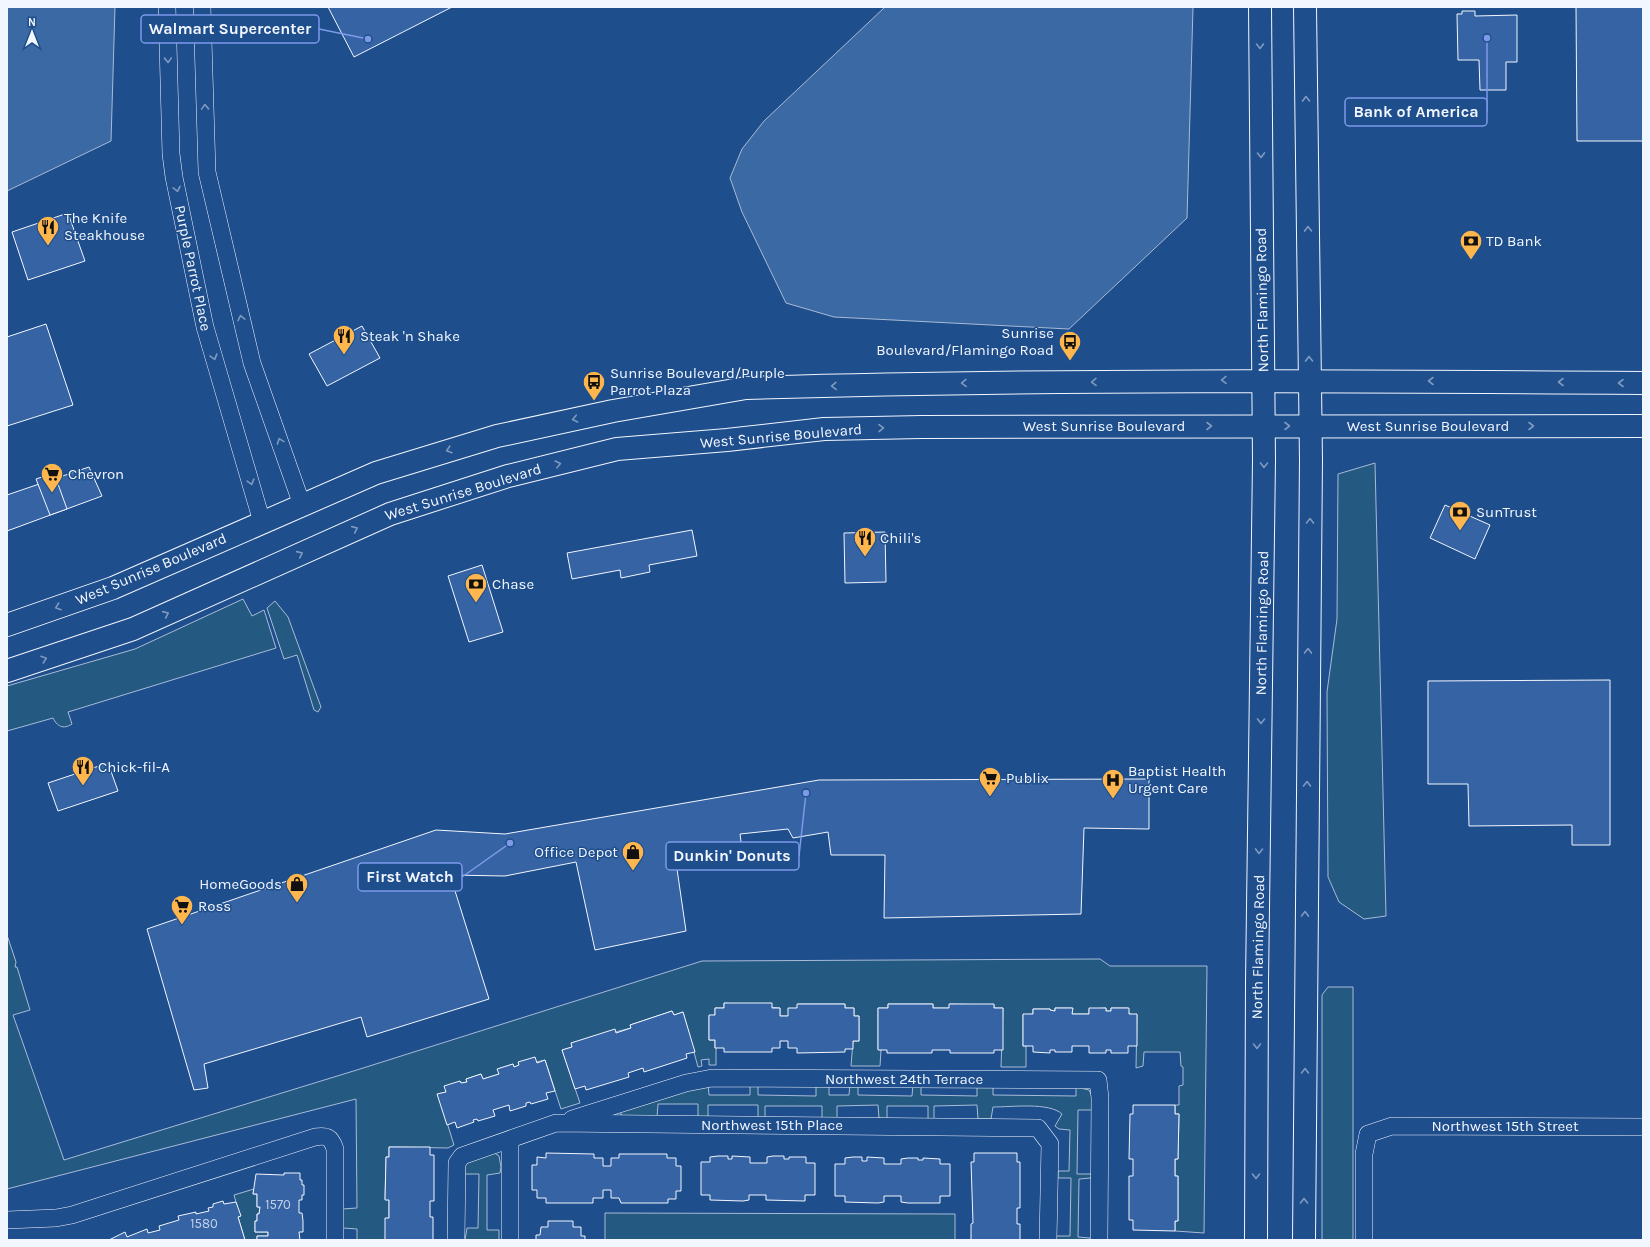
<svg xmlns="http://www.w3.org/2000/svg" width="1650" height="1247" font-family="Karla,sans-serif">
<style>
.green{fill:#245a82;stroke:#a8bbd7}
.water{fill:#3b69a3;stroke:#a8bbd7}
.building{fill:#3563a3;stroke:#f2f6ff}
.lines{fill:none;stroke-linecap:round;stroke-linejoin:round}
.minor-casing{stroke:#f2f6ff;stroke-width:18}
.highway-casing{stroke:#f2f6ff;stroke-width:24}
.minor{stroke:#1f4e8c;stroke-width:17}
.highway{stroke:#1f4e8c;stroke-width:22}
.oneway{stroke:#7e9ac0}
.labels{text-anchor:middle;stroke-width:3;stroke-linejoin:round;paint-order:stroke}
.number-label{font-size:13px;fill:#c3d1e8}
.poi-label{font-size:15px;fill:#f2f6ff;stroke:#1f4e8c;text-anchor:start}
.street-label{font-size:15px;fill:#f2f6ff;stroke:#1f4e8c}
.leader{fill:none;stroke:#7d9aea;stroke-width:1.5}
.callout-dot{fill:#7d9aea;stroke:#1f4e8c;stroke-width:1.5}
.callout{fill:#1f4e8c;stroke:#7d9aea;stroke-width:1.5}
.callout-label{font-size:16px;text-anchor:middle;font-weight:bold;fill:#f2f6ff}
</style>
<rect width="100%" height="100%" fill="#1f4e8c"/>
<g class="green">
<path d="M 1375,463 L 1386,916 L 1364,919 L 1339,902 L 1328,877 L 1327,692 L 1337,619 L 1338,474 Z"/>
<path d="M 243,599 L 252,616 L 264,610 L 276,648 L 68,712 L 72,724 C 63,730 57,726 53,718 L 7,731 L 7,686 L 135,649 Z"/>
<path d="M 275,601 L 288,617 L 321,707 L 318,712 L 314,710 L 297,655 L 284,659 L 267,608 Z"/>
<path d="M 7,935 L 16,962 L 15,967 L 17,967 L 30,1010 L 13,1015 L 64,1160 L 360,1069 L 702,961 L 1100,959 L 1110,966 L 1207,966 L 1204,1233 L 1175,1231 L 1175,1221 L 1178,1221 L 1178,1176 L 1175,1176 L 1175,1159 L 1178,1159 L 1179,1114 L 1175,1114 L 1175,1105 L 1179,1105 L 1179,1086 L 1183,1085 L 1183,1067 L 1181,1066 L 1180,1052 L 1144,1052 L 1143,1066 L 1136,1068 L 1137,1015 L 1129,1014 L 1128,1008 L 1111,1008 L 1111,1011 L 1106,1011 L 1106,1008 L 1089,1009 L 1089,1014 L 1072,1014 L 1072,1008 L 1055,1008 L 1055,1011 L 1050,1010 L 1050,1009 L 1033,1009 L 1033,1014 L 1023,1015 L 1023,1046 L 1026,1046 L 1026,1067 L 1001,1067 L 1003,1008 L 994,1008 L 994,1005 L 950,1004 L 949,1008 L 933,1008 L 933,1004 L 888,1004 L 888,1008 L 878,1008 L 878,1049 L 881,1050 L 880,1066 L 851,1066 L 853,1041 L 859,1041 L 859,1016 L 854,1016 L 854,1008 L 845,1008 L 845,1004 L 798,1004 L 797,1008 L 788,1016 L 780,1016 L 780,1008 L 724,1003 L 724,1008 L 715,1008 L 715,1015 L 709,1016 L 709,1040 L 715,1040 L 715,1048 L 716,1048 L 716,1065 L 709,1065 L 709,1059 L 701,1060 L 702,1066 L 698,1067 L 683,1012 L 674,1015 L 672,1011 L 630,1025 L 631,1028 L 571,1043 L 572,1047 L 562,1050 L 580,1103 L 561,1109 L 545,1060 L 514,1067 L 513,1064 L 498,1069 L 499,1074 L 483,1079 L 481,1074 L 466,1079 L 467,1082 L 461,1083 L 460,1081 L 446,1092 L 438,1094 L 454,1145 L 448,1148 L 389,1147 L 389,1157 L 386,1157 L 385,1199 L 389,1200 L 389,1218 L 385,1240 L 357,1240 L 357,1229 L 343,1228 L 342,1209 L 357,1208 L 356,1099 L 7,1189 Z"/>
<path d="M 1328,987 L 1353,987 L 1353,1240 L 1322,1240 L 1322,995 Z"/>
<path d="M 708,1083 L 709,1095 L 750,1095 L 750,1083 L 758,1083 L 758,1095 L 816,1096 L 816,1084 L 829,1083 L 829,1095 L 849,1095 L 850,1083 L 858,1083 L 858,1095 L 912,1096 L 913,1084 L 921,1084 L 921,1095 L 977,1096 L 977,1085 L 993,1085 L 993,1095 L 1076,1096 L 1076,1087 L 1089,1090 L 1092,1096 L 1093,1110 L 1078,1110 L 1077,1174 L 1092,1174 L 1091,1178 L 1079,1179 L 1078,1237 L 1090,1238 L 1090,1240 L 1055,1240 L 1057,1236 L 1070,1236 L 1071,1178 L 1058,1178 L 1058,1171 L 1069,1171 L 1070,1130 L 1059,1129 L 1055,1126 L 1062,1114 C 1049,1102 1012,1107 993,1107 L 991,1119 L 978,1119 L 977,1105 L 934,1106 L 934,1119 L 928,1119 L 928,1106 L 887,1106 L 887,1119 L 879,1118 L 878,1105 L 837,1106 L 837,1118 L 822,1118 L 822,1106 L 765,1106 L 765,1118 L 758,1117 L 758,1105 L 708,1105 L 708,1117 L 698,1117 L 698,1104 L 658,1104 L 657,1117 L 623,1118 L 620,1112 Z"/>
<path d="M 493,1152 L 499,1156 L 501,1167 L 500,1173 L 487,1175 L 487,1230 L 499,1230 L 499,1240 L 465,1240 L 467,1228 L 478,1228 L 479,1174 L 465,1174 L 465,1162 Z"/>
<path d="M 254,1189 L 253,1194 L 257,1194 L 257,1207 L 260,1207 L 259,1214 L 257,1214 L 257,1221 L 255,1221 L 255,1232 L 268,1232 L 268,1236 L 257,1236 L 257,1240 L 245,1240 L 238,1217 L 240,1216 L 234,1195 Z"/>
<path d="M 605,1213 L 955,1214 L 955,1240 L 605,1240 Z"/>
</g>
<g class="water">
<path d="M 7,7 L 115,7 L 111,141 L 7,191 Z"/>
<path d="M 885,7 L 1193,7 L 1187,218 L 1069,329 L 834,317 L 786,303 L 742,212 L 730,178 L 742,149 L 764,121 Z"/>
</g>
<g class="building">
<path d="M 328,7 L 452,7 L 354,57 Z"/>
<path d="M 1576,7 L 1643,7 L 1643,141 L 1577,141 Z"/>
<path d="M 1462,11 L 1475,11 L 1475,16 L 1517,15 L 1517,62 L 1506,62 L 1506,90 L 1480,90 L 1479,60 L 1458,60 L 1457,14 L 1462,14 Z"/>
<path d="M 68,213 L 85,261 L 28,280 L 12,232 Z"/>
<path d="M 46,324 L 73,405 L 7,426 L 7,337 Z"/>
<path d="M 362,326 L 380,358 L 327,386 L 309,354 Z"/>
<path d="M 89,467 L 102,496 L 7,531 L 7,495 Z"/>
<path d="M 54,473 L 67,509 L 50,515 L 36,479 Z"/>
<path d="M 1445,505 L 1490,525 L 1475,559 L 1430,538 Z"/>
<path d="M 692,530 L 697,556 L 649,565 L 650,572 L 621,578 L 620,570 L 572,579 L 567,553 Z"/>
<path d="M 885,532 L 886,582 L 845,583 L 844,533 Z"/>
<path d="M 482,565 L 503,632 L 469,642 L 448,576 Z"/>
<path d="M 1610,680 L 1610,845 L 1572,845 L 1572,825 L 1469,826 L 1468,784 L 1428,784 L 1428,681 Z"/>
<path d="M 108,763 L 118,791 L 58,811 L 48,783 Z"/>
<path d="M 1149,779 L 1149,829 L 1084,828 L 1081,914 L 884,918 L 885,855 L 831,855 L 828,832 L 793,838 L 788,829 L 740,834 L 742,849 L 676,862 L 686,931 L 595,950 L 576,862 L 505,876 L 450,875 L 489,999 L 367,1037 L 361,1017 L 204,1064 L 208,1088 L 194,1090 L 147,929 L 436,830 L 505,834 L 819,780 Z"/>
<path d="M 724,1003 L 772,1003 L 772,1008 L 780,1008 L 780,1016 L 788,1016 L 788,1008 L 797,1008 L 797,1004 L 845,1004 L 845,1008 L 854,1008 L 854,1016 L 859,1016 L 859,1041 L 853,1041 L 853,1049 L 845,1049 L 845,1052 L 797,1053 L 797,1048 L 788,1048 L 788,1041 L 780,1041 L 780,1048 L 772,1048 L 772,1052 L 724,1052 L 724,1048 L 715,1048 L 715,1040 L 709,1040 L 709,1015 L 715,1015 L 715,1008 L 724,1008 Z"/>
<path d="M 888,1004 L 933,1004 L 933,1008 L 949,1008 L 949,1004 L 994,1004 L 994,1008 L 1003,1008 L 1003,1050 L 994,1050 L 994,1053 L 950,1053 L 950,1050 L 932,1050 L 932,1053 L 887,1053 L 887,1050 L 878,1050 L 878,1008 L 888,1008 Z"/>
<path d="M 1055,1008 L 1073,1008 L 1072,1014 L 1089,1014 L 1089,1008 L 1106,1008 L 1106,1011 L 1111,1011 L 1111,1008 L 1129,1008 L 1129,1014 L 1137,1014 L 1137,1046 L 1128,1046 L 1128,1053 L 1111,1053 L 1111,1050 L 1106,1050 L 1106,1053 L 1089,1053 L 1089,1046 L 1072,1046 L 1072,1052 L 1055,1052 L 1055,1050 L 1050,1050 L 1050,1053 L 1033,1052 L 1033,1046 L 1023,1046 L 1023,1014 L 1033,1014 L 1033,1009 L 1050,1009 L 1050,1010 L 1055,1011 Z"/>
<path d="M 672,1011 L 674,1015 L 683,1012 L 695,1052 L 686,1054 L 687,1058 L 644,1072 L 643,1068 L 628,1073 L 629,1077 L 586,1090 L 585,1086 L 575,1089 L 562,1050 L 572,1047 L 571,1043 L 615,1029 L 616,1033 L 631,1028 L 630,1025 Z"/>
<path d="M 535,1057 L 537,1063 L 545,1060 L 555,1091 L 546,1093 L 548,1099 L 531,1104 L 530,1102 L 526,1103 L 526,1106 L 510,1111 L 509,1105 L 493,1110 L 495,1116 L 478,1121 L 477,1119 L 473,1120 L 474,1122 L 457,1128 L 455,1122 L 447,1125 L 437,1094 L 446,1092 L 444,1086 L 460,1081 L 461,1083 L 467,1082 L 466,1079 L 481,1074 L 483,1079 L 499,1074 L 497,1069 L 513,1064 L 514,1067 L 519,1065 L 518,1062 Z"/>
<path d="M 1133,1105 L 1175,1105 L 1175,1114 L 1179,1114 L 1178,1159 L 1175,1159 L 1175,1176 L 1178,1176 L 1178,1221 L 1175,1221 L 1175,1231 L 1133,1230 L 1133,1220 L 1129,1220 L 1129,1176 L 1133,1176 L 1133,1159 L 1129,1159 L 1130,1114 L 1133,1114 Z"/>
<path d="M 389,1147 L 430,1147 L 430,1155 L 434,1155 L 434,1201 L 430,1201 L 430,1217 L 433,1217 L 433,1240 L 385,1240 L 385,1218 L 389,1218 L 389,1200 L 385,1200 L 386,1157 L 389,1157 Z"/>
<path d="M 546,1153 L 594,1154 L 594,1158 L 603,1158 L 603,1166 L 611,1166 L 611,1158 L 619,1158 L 619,1154 L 667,1154 L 667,1158 L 676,1158 L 676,1166 L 681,1166 L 681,1191 L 676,1191 L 676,1199 L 668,1199 L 668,1203 L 621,1203 L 619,1198 L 611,1198 L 611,1190 L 603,1190 L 603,1198 L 593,1198 L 593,1203 L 546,1203 L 546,1198 L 537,1198 L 537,1190 L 532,1190 L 532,1165 L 537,1165 L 537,1157 L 546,1158 Z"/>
<path d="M 974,1153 L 1017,1153 L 1017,1162 L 1020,1162 L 1020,1208 L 1017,1208 L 1017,1224 L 1020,1224 L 1020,1240 L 971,1240 L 971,1224 L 973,1223 L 971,1162 L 974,1162 Z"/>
<path d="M 718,1156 L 728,1156 L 728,1159 L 732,1159 L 732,1156 L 750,1157 L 750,1163 L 767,1163 L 767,1157 L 773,1156 L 784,1156 L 784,1159 L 789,1159 L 789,1157 L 806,1157 L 806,1163 L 815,1163 L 815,1195 L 805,1195 L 805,1201 L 766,1200 L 766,1195 L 749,1195 L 749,1200 L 743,1201 L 710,1200 L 710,1195 L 701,1195 L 701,1162 L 710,1162 L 710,1157 Z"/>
<path d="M 853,1157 L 862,1157 L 862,1161 L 867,1161 L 867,1157 L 884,1158 L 884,1164 L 901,1164 L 901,1159 L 908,1158 L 918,1158 L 918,1160 L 923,1160 L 923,1158 L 940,1159 L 940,1164 L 950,1164 L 950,1196 L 940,1196 L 940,1203 L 908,1203 L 901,1202 L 901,1196 L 884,1196 L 884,1202 L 878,1203 L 845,1202 L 845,1196 L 835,1196 L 835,1164 L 845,1164 L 845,1158 Z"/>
<path d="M 284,1173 L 300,1173 L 300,1180 L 302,1180 L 302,1185 L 304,1185 L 304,1195 L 302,1195 L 302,1200 L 299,1200 L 299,1213 L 302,1213 L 303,1221 L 303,1232 L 299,1232 L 300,1240 L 257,1240 L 257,1236 L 268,1236 L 268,1232 L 255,1232 L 255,1221 L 257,1221 L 257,1214 L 259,1214 L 260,1207 L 257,1207 L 257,1194 L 253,1194 L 256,1174 L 284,1175 Z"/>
<path d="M 223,1201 L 224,1204 L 236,1202 L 241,1216 L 238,1217 L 245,1240 L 109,1240 L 125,1232 L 127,1237 L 147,1229 L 148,1233 L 160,1230 L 159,1226 L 179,1220 L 178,1216 L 196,1212 L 196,1214 L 209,1211 L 208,1208 L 213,1207 L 213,1204 Z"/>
<path d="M 548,1221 L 573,1221 L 573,1227 L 581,1227 L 581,1236 L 585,1236 L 585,1240 L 536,1240 L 536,1235 L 540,1235 L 541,1227 L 548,1227 Z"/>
</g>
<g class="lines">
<g class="minor-casing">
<g id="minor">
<path d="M 167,7 L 171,154 L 174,177 L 205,327 L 262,522"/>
<path d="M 202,7 L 207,172 L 252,363 L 302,505"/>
<path d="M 572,1119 L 686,1083 L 712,1078 L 1098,1080 L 1100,1098 L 1099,1240"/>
<path d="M 510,1140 L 510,1240"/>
<path d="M 7,1220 L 56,1218 L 72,1215 L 315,1137 C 327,1135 331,1137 335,1149 L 335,1240"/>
<path d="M 456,1240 L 457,1163 L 462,1156 L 556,1123 L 1038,1128 L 1050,1144 L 1048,1240"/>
<path d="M 1364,1240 L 1364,1154 L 1368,1134 L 1392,1126 L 1643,1127"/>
</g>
</g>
<g class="highway-casing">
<g id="highway">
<path d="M 7,625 L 113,588 L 376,473 L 497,436 L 613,411 L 746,388 C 1045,379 1344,381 1643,383"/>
<path d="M 7,671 L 133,629 L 390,514 L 508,476 L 617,449 L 727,440 L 824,429 L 921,427 L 1643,426"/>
<path d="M 1256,1240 L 1257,982 L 1264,460 L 1260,7"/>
<path d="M 1304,1240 L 1311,460 L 1305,7"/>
</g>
</g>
<use href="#minor" class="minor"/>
<use href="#highway" class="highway"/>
</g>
<defs><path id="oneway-chevron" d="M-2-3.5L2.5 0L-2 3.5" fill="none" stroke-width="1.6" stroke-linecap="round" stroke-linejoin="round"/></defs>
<g class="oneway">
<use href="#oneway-chevron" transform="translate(1260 46) rotate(89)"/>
<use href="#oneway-chevron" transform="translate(168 60) rotate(88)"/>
<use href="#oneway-chevron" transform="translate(1306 99) rotate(-91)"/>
<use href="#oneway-chevron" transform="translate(205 107) rotate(-92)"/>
<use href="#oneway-chevron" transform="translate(1261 155) rotate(89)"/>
<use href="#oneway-chevron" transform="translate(177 189) rotate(78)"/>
<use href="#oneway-chevron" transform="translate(1308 229) rotate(-91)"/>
<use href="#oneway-chevron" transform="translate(241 318) rotate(-103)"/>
<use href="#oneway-chevron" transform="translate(214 357) rotate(74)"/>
<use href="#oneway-chevron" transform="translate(1309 359) rotate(-91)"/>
<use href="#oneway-chevron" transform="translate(1224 380) rotate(179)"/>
<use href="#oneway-chevron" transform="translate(1431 381) rotate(-180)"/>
<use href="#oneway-chevron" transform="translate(1094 382) rotate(179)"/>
<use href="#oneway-chevron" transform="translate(1561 382) rotate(-180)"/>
<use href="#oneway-chevron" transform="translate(964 383) rotate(179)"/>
<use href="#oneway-chevron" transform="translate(1621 383) rotate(-180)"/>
<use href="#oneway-chevron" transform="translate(834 386) rotate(178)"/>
<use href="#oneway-chevron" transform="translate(575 419) rotate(168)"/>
<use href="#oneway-chevron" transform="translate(1209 426)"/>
<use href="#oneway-chevron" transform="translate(1287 426)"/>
<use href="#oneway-chevron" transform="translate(1531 426)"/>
<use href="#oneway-chevron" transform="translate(881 428) rotate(-1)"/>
<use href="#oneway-chevron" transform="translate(280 441) rotate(-110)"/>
<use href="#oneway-chevron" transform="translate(449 450) rotate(163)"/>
<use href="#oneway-chevron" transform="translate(558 464) rotate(-14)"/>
<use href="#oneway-chevron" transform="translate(1264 465) rotate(91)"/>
<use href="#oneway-chevron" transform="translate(251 482) rotate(74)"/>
<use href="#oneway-chevron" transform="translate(1310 521) rotate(-89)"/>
<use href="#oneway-chevron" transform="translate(355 529) rotate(-24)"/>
<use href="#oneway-chevron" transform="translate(300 554) rotate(-24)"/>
<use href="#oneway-chevron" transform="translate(58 607) rotate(161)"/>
<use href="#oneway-chevron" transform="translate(166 614) rotate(-24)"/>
<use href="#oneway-chevron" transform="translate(1308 651) rotate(-89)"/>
<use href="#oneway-chevron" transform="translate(44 659) rotate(-19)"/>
<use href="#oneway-chevron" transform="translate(1261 721) rotate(91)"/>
<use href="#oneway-chevron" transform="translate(1307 784) rotate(-89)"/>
<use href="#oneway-chevron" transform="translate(1259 851) rotate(91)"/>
<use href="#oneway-chevron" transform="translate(1305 914) rotate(-89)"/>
<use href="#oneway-chevron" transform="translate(1257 1046) rotate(90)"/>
<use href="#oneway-chevron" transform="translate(1305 1071) rotate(-90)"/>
<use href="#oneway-chevron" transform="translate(1256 1176) rotate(90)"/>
<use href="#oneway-chevron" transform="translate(1304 1201) rotate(-90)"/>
</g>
<defs>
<g id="restaurant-pin" transform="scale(1.15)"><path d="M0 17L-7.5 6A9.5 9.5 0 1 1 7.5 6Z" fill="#ffb74d" stroke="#1f4e8c"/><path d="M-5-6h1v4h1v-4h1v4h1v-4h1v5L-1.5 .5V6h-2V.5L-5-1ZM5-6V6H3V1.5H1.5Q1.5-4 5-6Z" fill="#111"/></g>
<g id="bank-pin" transform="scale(1.15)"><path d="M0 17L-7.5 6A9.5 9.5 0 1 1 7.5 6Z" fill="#ffb74d" stroke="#1f4e8c"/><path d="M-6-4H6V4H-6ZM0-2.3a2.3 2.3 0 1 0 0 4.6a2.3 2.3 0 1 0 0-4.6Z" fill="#111"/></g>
<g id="bus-pin" transform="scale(1.15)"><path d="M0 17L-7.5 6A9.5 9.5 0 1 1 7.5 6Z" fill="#ffb74d" stroke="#1f4e8c"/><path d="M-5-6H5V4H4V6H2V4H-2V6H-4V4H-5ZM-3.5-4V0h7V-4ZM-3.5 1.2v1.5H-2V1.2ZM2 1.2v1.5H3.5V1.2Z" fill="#111"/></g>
<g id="supermarket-pin" transform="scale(1.15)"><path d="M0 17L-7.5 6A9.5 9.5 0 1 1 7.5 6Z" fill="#ffb74d" stroke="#1f4e8c"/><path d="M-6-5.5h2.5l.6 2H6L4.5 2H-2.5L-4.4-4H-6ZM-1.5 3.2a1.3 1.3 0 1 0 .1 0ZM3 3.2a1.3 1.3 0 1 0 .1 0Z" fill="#111"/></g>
<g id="hospital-pin" transform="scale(1.15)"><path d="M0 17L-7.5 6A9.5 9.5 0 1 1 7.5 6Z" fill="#ffb74d" stroke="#1f4e8c"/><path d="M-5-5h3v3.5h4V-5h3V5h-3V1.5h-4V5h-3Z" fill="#111"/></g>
<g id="shop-pin" transform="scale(1.15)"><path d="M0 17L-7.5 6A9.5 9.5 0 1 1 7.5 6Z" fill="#ffb74d" stroke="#1f4e8c"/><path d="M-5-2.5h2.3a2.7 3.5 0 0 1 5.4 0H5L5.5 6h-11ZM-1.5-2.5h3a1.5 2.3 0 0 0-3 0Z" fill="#111"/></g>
</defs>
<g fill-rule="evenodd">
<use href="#restaurant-pin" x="48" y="227"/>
<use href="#bank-pin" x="1471" y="241"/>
<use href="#restaurant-pin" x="344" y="336"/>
<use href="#bus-pin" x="1070" y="342"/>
<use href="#bus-pin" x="594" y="382"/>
<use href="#supermarket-pin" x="52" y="474"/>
<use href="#bank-pin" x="1460" y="512"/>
<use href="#restaurant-pin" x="865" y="538"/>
<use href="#bank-pin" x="476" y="584"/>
<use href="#restaurant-pin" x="83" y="767"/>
<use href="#supermarket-pin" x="990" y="778"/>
<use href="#hospital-pin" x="1113" y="780"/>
<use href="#shop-pin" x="633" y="852"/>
<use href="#shop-pin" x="297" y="884"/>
<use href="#supermarket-pin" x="182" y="906"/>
</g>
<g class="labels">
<g class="number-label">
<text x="278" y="1209">1570</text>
<text x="204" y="1228">1580</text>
</g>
<g class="poi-label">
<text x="64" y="223">The Knife<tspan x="64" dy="17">Steakhouse</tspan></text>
<text x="1486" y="246">TD Bank</text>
<text x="1054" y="338" text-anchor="end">Sunrise<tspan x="1054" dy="17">Boulevard/Flamingo Road</tspan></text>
<text x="360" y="341">Steak 'n Shake</text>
<text x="610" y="378">Sunrise Boulevard/Purple<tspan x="610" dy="17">Parrot Plaza</tspan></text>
<text x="68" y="479">Chevron</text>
<text x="1476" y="517">SunTrust</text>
<text x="880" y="543">Chili's</text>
<text x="492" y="589">Chase</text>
<text x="98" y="772">Chick-fil-A</text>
<text x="1128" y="776">Baptist Health<tspan x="1128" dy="17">Urgent Care</tspan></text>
<text x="1006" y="783">Publix</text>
<text x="618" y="857" text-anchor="end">Office Depot</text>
<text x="282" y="889" text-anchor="end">HomeGoods</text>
<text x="198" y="911">Ross</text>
</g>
<g class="street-label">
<text transform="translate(193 268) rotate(78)" y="5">Purple Parrot Place</text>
<text transform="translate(1262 300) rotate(-91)" y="5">North Flamingo Road</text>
<text x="1104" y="431">West Sunrise Boulevard</text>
<text x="1428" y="431">West Sunrise Boulevard</text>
<text transform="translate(781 436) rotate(-5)" y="5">West Sunrise Boulevard</text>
<text transform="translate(463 492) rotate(-17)" y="5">West Sunrise Boulevard</text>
<text transform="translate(151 569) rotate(-23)" y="5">West Sunrise Boulevard</text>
<text transform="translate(1262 623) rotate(-89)" y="5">North Flamingo Road</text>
<text transform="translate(1258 947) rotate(-89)" y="5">North Flamingo Road</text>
<text x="904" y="1084">Northwest 24th Terrace</text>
<text x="772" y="1130">Northwest 15th Place</text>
<text x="1505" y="1131">Northwest 15th Street</text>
</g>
</g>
<path class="leader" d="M368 39L319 29M1487 38L1487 112M806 793L799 856M510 843L462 877"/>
<g class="callout-dot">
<circle cx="368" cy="39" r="4"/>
<circle cx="1487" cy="38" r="4"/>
<circle cx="806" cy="793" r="4"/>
<circle cx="510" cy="843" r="4"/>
</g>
<g class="callout">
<rect x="141" y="15" width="178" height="28" rx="4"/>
<rect x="1345" y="98" width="142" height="28" rx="4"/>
<rect x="666" y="842" width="133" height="28" rx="4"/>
<rect x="358" y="863" width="104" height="28" rx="4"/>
</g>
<g class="callout-label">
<text x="230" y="34">Walmart Supercenter</text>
<text x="1416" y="117">Bank of America</text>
<text x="732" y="861">Dunkin' Donuts</text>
<text x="410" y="882">First Watch</text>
</g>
<rect width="1650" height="1247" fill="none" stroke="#f2f6ff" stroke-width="16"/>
<g transform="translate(32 32)" stroke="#1f4e8c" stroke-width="3" paint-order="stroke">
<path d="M0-3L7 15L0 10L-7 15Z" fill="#f2f6ff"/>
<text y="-6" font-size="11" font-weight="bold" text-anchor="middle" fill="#f2f6ff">N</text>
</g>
</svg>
